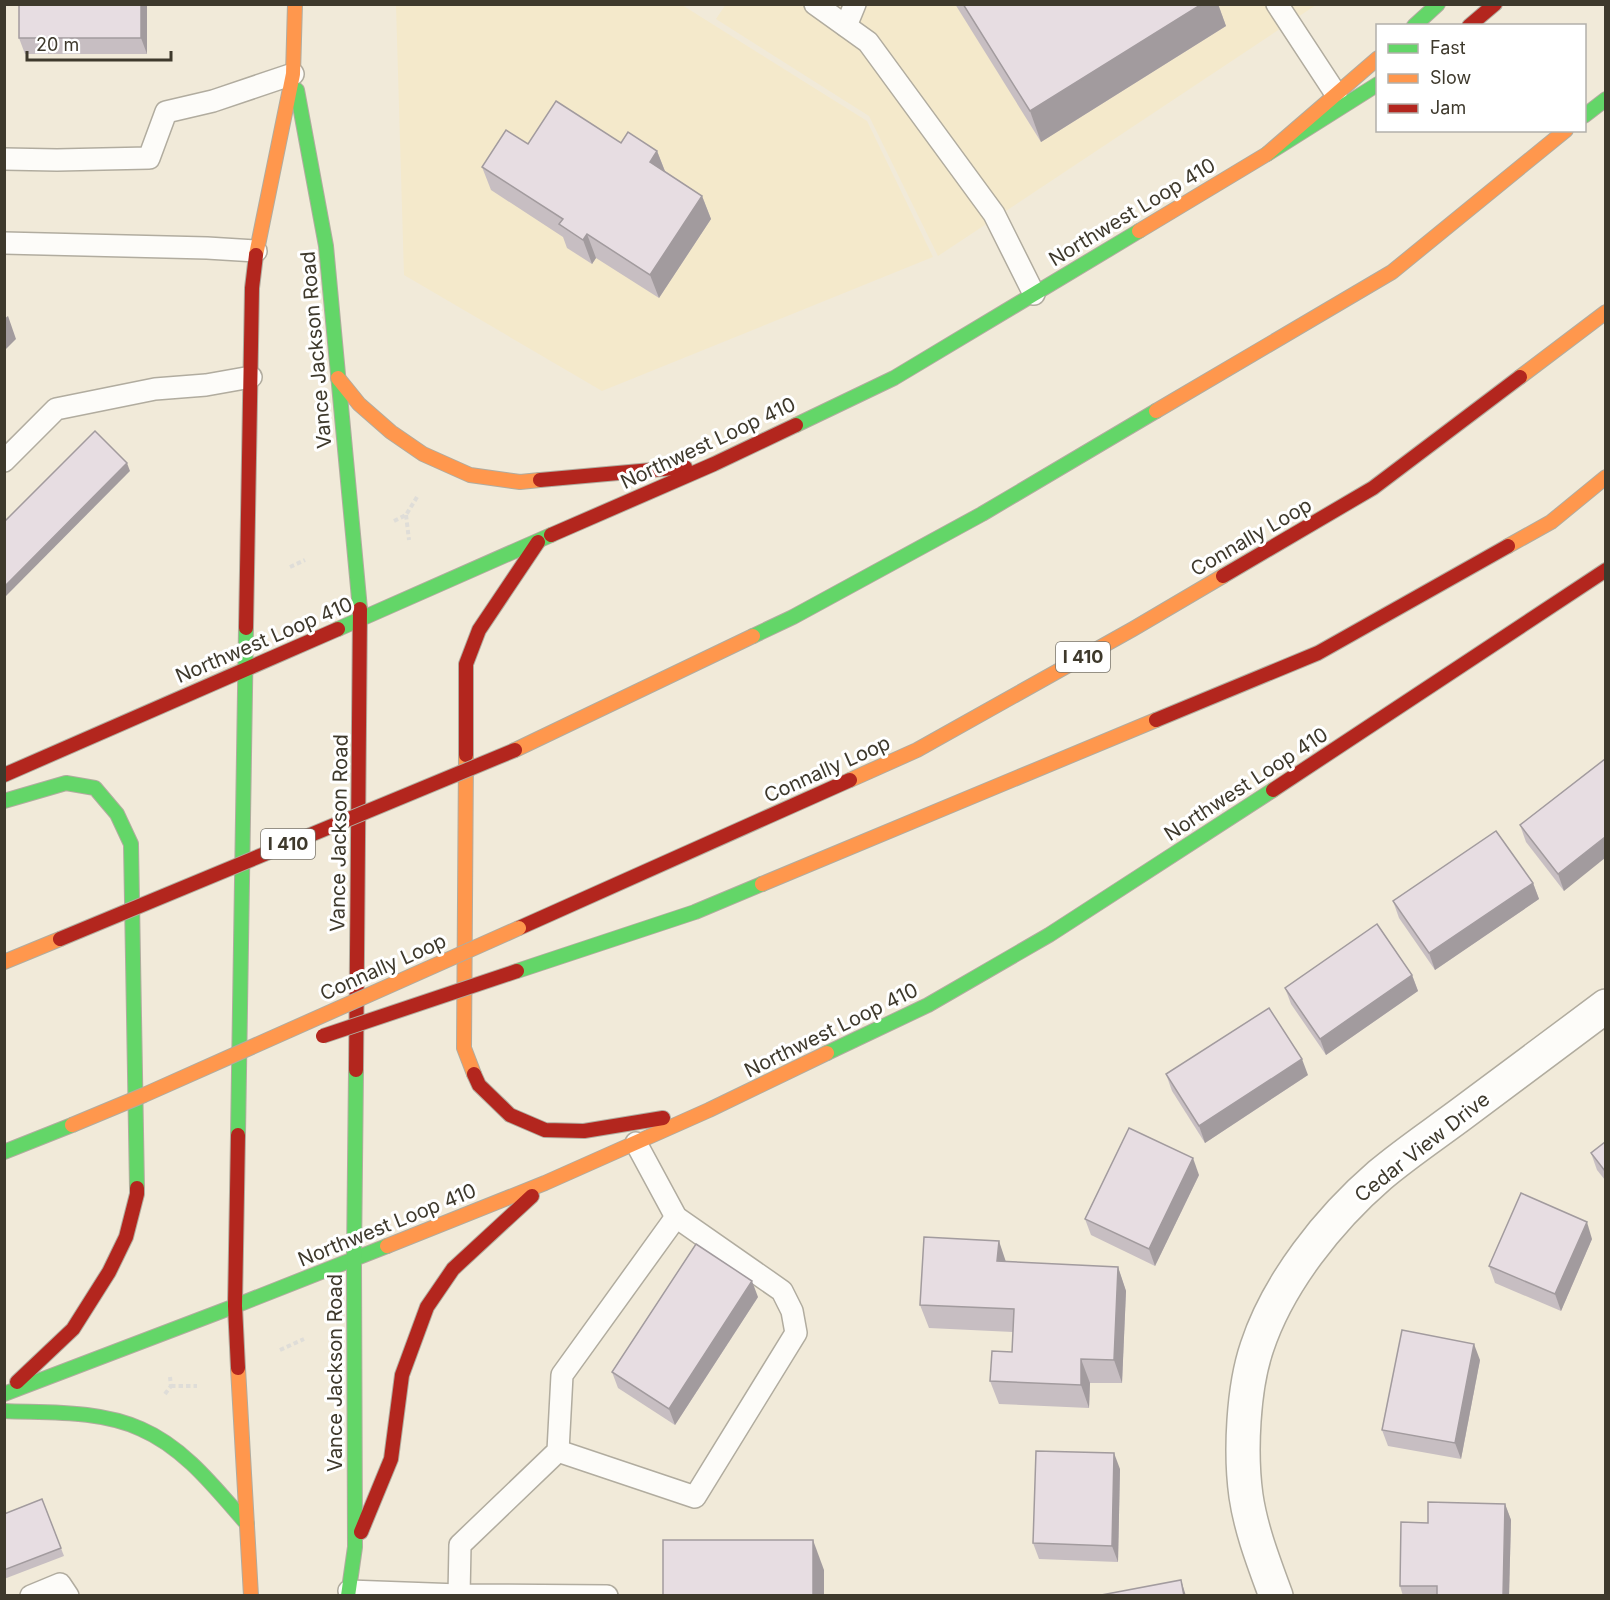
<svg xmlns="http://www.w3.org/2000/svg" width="1610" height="1600" font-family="Inter,sans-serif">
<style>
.built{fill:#f4e9cb}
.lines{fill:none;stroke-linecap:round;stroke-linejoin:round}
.lane-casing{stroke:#b1ac9f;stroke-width:24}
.street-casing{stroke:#b1ac9f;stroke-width:36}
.fast-casing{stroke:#b1ac9f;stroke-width:16}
.slow-casing{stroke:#b1ac9f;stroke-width:16}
.jam-casing{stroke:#b1ac9f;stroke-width:16}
.path{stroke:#dfddd8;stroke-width:4;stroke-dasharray:4.5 3;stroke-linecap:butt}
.lane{stroke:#fdfcf9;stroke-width:21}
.street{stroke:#fdfcf9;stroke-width:33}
.fast{stroke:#63d668;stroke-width:14}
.slow{stroke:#ff974d;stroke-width:14}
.jam{stroke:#b3261e;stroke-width:14}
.slow-bridge-casing{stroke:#b1ac9f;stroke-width:16;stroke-linecap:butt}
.jam-bridge-casing{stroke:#b1ac9f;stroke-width:16;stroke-linecap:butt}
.slow-bridge{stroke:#ff974d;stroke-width:14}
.jam-bridge{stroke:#b3261e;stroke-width:14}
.wall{fill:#c7bec2}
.shaded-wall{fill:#a29b9e}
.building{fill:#e7dde2;stroke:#a29b9e;stroke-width:1.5}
.labels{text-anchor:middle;stroke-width:6;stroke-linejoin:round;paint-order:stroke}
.shield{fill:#fff;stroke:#78746b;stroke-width:1.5}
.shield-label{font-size:18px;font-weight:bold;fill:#3e392c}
.street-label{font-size:20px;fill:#3e392c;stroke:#fff}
</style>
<rect width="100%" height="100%" fill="#f1ead9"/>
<g class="built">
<path d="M 726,4 L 1316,5 L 938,256 L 869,116 L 716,19 Z"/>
<path d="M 396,5 L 682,5 L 867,121 L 933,257 L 602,391 L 404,275 Z"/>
</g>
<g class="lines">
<g class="lane-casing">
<g id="lane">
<path d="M 815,4 L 868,42 L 994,214 L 1034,294"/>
<path d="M 1277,4 L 1336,94"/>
<path d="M 846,26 L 855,4"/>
<path d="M 4,159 L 57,160 L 149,158 L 166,112 L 213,101 L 293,74"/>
<path d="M 4,243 L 207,248 L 256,251"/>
<path d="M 4,461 L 56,409 L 155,389 L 206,385 L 251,377"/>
<path d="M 558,1451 L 695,1497 L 796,1333 L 792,1311 L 782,1291 L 676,1217 L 636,1143"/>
<path d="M 349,1591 L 459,1595 L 607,1596"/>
<path d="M 31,1596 L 60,1584 L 68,1596"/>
<path d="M 459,1596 L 460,1545 L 558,1451 L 562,1375 L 676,1217"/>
</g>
</g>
<g class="street-casing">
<path id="street" d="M 1276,1596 C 1264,1563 1251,1530 1246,1496 C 1240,1453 1243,1388 1257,1347 C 1278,1283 1329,1219 1380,1175 C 1406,1153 1436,1133 1464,1112 C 1511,1077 1558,1042 1606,1006"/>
</g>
<g class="fast-casing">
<g id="fast">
<path d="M 1414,26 L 1438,4"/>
<path d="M 297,90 L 326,246 L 360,609"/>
<path d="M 1584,116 L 1606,99"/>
<path d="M 1267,154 L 1378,84"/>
<path d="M 796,425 L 894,378 L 1139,231"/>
<path d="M 338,629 L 551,535"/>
<path d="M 753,636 L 793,617 L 982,514 L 1156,411"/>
<path d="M 4,801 L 66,783 L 95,788 L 117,814 L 131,844 L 137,1188"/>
<path d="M 517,971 L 695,912 L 762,884"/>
<path d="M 827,1053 L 928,1005 L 1049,935 L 1273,790"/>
<path d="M 238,1135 L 246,628"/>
<path d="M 4,1152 L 72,1125"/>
<path d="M 4,1394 L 235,1306 L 387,1246"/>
<path d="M 4,1411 C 49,1413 99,1410 141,1429 C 185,1448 216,1489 247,1524"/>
<path d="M 348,1596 L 355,1547 L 354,1259 L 356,1070"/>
</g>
</g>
<g class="slow-casing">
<g id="slow">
<path d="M 1139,231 L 1267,154 L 1378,58"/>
<path d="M 256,255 L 293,74 L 295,4"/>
<path d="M 1520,377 L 1606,312"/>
<path d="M 338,378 L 359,404 L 391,432 L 423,454 L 470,475 L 520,482 L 540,480"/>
<path d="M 1156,411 L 1392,272 L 1566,130"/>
<path d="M 1508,546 L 1551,522 L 1606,477"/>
<path d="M 515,750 L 753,636"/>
<path d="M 466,755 L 464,1048 L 474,1074"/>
<path d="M 850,780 L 917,750 L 1133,629 L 1223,576"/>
<path d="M 762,884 L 1156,720"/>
<path d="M 4,962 L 60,939"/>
<path d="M 387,1246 L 545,1183 L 709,1110 L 827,1053"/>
<path d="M 238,1368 L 251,1596"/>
</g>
</g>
<g class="jam-casing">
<g id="jam">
<path d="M 1469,26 L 1495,4"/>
<path d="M 540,480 L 685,467"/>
<path d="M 551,535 L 714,464 L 796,425"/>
<path d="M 1223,576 L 1373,488 L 1520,377"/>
<path d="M 246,628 L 252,288 L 256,255"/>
<path d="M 1156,720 L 1318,653 L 1508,546"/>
<path d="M 466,755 L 466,664 L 479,630 L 538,542"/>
<path d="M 4,775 L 338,629"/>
<path d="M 1273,790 L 1606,570"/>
<path d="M 519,928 L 850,780"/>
<path d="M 356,1070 L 360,609"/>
<path d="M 474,1074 L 479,1085 L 510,1115 L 545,1130 L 584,1131 L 663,1118"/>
<path d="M 238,1135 L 235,1306 L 238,1368"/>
<path d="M 17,1382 L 73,1329 L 109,1272 L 126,1237 L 137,1194 L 137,1188"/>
<path d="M 361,1532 L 391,1459 L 402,1375 L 427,1307 L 453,1269 L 532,1196"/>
</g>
</g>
<g class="path">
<path d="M 406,515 L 409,540"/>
<path d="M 394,521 L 406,515 L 417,497"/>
<path d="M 290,567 L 305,560"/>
<path d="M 280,1350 L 304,1339"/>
<path d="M 171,1386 L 197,1386"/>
<path d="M 165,1394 L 171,1386 L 170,1377"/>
</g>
<use href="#lane" class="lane"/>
<use href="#street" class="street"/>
<use href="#fast" class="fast"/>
<use href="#slow" class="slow"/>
<use href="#jam" class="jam"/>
<g class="slow-bridge-casing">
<path id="slow-bridge" d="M 72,1125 L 144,1095 L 519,928"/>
</g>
<g class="jam-bridge-casing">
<g id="jam-bridge">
<path d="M 60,939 L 515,750"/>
<path d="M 323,1036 L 517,971"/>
</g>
</g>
<use href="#slow-bridge" class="slow-bridge"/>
<use href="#jam-bridge" class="jam-bridge"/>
</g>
<g class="wall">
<path d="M 147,4 L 147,54 L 25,54 L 19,38 Z"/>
<path d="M 955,4 L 1218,4 L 1226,26 L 1041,142 Z"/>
<path d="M 621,143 L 657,151 L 665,171 L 702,196 L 711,219 L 659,298 L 596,258 L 592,264 L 567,248 L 563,237 L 491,190 L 482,167 L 528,144 Z"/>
<path d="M 1605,759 L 1564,891 L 1526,842 L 1520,825 Z"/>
<path d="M 1533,883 L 1539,899 L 1435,970 L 1399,918 L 1393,901 Z"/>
<path d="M 1412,975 L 1418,991 L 1326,1055 L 1291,1004 L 1285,988 Z"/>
<path d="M 1166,1074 L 1308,1075 L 1205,1143 L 1172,1091 Z"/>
<path d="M 1605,1142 L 1605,1180 L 1597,1170 L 1591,1153 Z"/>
<path d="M 1199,1175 L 1155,1266 L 1091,1235 L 1085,1219 Z"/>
<path d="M 1592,1239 L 1561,1311 L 1495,1283 L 1489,1266 Z"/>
<path d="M 1006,1262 L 1118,1267 L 1126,1291 L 1122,1383 L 1090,1383 L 1089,1408 L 999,1404 L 990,1381 L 1012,1352 L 1013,1332 L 929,1328 L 920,1305 Z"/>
<path d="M 758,1297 L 675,1425 L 618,1388 L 612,1372 Z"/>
<path d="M 1480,1360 L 1461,1459 L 1388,1446 L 1382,1430 Z"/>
<path d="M 1120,1469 L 1118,1562 L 1039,1559 L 1033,1543 Z"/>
<path d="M 42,1499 L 64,1556 L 4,1579 L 4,1514 Z"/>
<path d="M 1505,1504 L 1511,1520 L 1509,1596 L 1403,1596 L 1400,1586 L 1428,1523 Z"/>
</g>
<g class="shaded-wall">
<path d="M 141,4 L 147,4 L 147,54 L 141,38 Z"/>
<path d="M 1202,4 L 1218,4 L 1226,26 L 1041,142 L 1030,111 Z"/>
<path d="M 657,151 L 666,174 L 650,162 Z"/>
<path d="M 702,196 L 711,219 L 659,298 L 650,275 Z"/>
<path d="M 587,234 L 596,258 L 592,264 L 583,240 Z"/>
<path d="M 8,316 L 16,339 L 4,351 L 4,319 Z"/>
<path d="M 127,463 L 130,471 L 4,598 L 4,587 Z"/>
<path d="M 1605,837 L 1605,858 L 1564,891 L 1558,874 Z"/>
<path d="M 1533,883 L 1539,899 L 1435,970 L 1429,953 Z"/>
<path d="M 1412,975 L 1418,991 L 1326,1055 L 1320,1039 Z"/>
<path d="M 1302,1059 L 1308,1075 L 1205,1143 L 1199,1126 Z"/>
<path d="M 1193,1158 L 1199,1175 L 1155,1266 L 1149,1249 Z"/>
<path d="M 1587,1222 L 1592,1239 L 1561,1311 L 1555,1294 Z"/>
<path d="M 999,1241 L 1007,1265 L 997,1261 Z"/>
<path d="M 1118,1267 L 1126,1291 L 1122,1383 L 1114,1360 Z"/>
<path d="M 752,1281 L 758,1297 L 675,1425 L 669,1409 Z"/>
<path d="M 1474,1344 L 1480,1360 L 1461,1459 L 1455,1443 Z"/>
<path d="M 1081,1359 L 1090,1383 L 1089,1408 L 1081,1385 Z"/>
<path d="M 1114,1453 L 1120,1469 L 1118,1562 L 1112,1546 Z"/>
<path d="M 1505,1504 L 1511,1520 L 1509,1596 L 1503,1596 Z"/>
<path d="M 813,1540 L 824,1570 L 824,1596 L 813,1596 Z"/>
<path d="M 1181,1580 L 1186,1596 L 1184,1596 Z"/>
</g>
<g class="building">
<rect x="19" y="4" width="122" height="34"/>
<path d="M 963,4 L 1202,4 L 1030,111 Z"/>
<path d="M 556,101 L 621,143 L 628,132 L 657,151 L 650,162 L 702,196 L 650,275 L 587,234 L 583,240 L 559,224 L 563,219 L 482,167 L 506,130 L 528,144 Z"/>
<path d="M 95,431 L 127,463 L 4,587 L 4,522 Z"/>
<path d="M 1605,759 L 1605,837 L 1558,874 L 1520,825 Z"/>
<path d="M 1496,831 L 1533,883 L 1429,953 L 1393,901 Z"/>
<path d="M 1377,924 L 1412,975 L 1320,1039 L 1285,988 Z"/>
<path d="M 1269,1008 L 1302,1059 L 1199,1126 L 1166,1074 Z"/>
<path d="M 1129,1128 L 1193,1158 L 1149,1249 L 1085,1219 Z"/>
<path d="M 1605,1142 L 1605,1171 L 1591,1153 Z"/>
<path d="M 1521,1193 L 1587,1222 L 1555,1294 L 1489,1266 Z"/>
<path d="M 924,1237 L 999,1241 L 997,1261 L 1118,1267 L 1114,1360 L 1081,1359 L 1081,1385 L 990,1381 L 992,1351 L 1012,1352 L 1014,1309 L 920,1305 Z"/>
<path d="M 696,1244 L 752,1281 L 669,1409 L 612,1372 Z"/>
<path d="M 1402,1330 L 1474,1344 L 1455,1443 L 1382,1430 Z"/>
<path d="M 1036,1451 L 1114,1453 L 1112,1546 L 1033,1543 Z"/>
<path d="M 42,1499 L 61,1548 L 4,1570 L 4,1514 Z"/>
<path d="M 1428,1502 L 1505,1504 L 1503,1596 L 1437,1596 L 1437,1586 L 1400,1586 L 1401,1522 L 1428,1523 Z"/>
<rect x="663" y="1540" width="150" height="56"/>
<path d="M 1181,1580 L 1184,1596 L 1096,1596 Z"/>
</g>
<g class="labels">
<g class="shield">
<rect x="1056" y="642" width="54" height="30" rx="4.5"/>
<rect x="261" y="829" width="54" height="30" rx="4.5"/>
</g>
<g class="shield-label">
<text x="1083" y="663">I 410</text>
<text x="288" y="850">I 410</text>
</g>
<g class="street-label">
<text transform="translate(1132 212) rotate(-31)" y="7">Northwest Loop 410</text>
<text transform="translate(316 350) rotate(-95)" y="7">Vance Jackson Road</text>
<text transform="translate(708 443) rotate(-25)" y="7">Northwest Loop 410</text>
<text transform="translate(1251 537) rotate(-30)" y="7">Connally Loop</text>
<text transform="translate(264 640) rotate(-23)" y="7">Northwest Loop 410</text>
<text transform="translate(827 769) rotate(-24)" y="7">Connally Loop</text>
<text transform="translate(1246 784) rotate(-33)" y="7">Northwest Loop 410</text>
<text transform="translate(339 833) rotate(-89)" y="7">Vance Jackson Road</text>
<text transform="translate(383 967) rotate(-24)" y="7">Connally Loop</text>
<text transform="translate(831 1030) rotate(-26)" y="7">Northwest Loop 410</text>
<text transform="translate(1422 1147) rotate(-38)" y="7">Cedar View Drive</text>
<text transform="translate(387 1225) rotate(-22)" y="7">Northwest Loop 410</text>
<text transform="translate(335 1373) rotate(-90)" y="7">Vance Jackson Road</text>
</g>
</g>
<rect width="1610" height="1600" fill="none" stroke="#3e392c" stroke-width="12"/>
<rect x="1376" y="24" width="210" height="108" fill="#ffffff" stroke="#b2b0ab" stroke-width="1.5"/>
<rect x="1388" y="44" width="30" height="9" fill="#63d668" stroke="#b2b0ab" stroke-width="1.5"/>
<text x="1430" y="54" font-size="18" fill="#3e392c">Fast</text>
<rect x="1388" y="74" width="30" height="9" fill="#ff974d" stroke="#b2b0ab" stroke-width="1.5"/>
<text x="1430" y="84" font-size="18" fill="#3e392c">Slow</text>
<rect x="1388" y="104" width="30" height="9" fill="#b3261e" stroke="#b2b0ab" stroke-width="1.5"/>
<text x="1430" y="114" font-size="18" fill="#3e392c">Jam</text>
<path d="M27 51v9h144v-9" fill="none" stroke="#3e392c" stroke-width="3"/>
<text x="36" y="51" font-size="18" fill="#3e392c" stroke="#ffffff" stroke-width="4.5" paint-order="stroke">20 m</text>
</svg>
